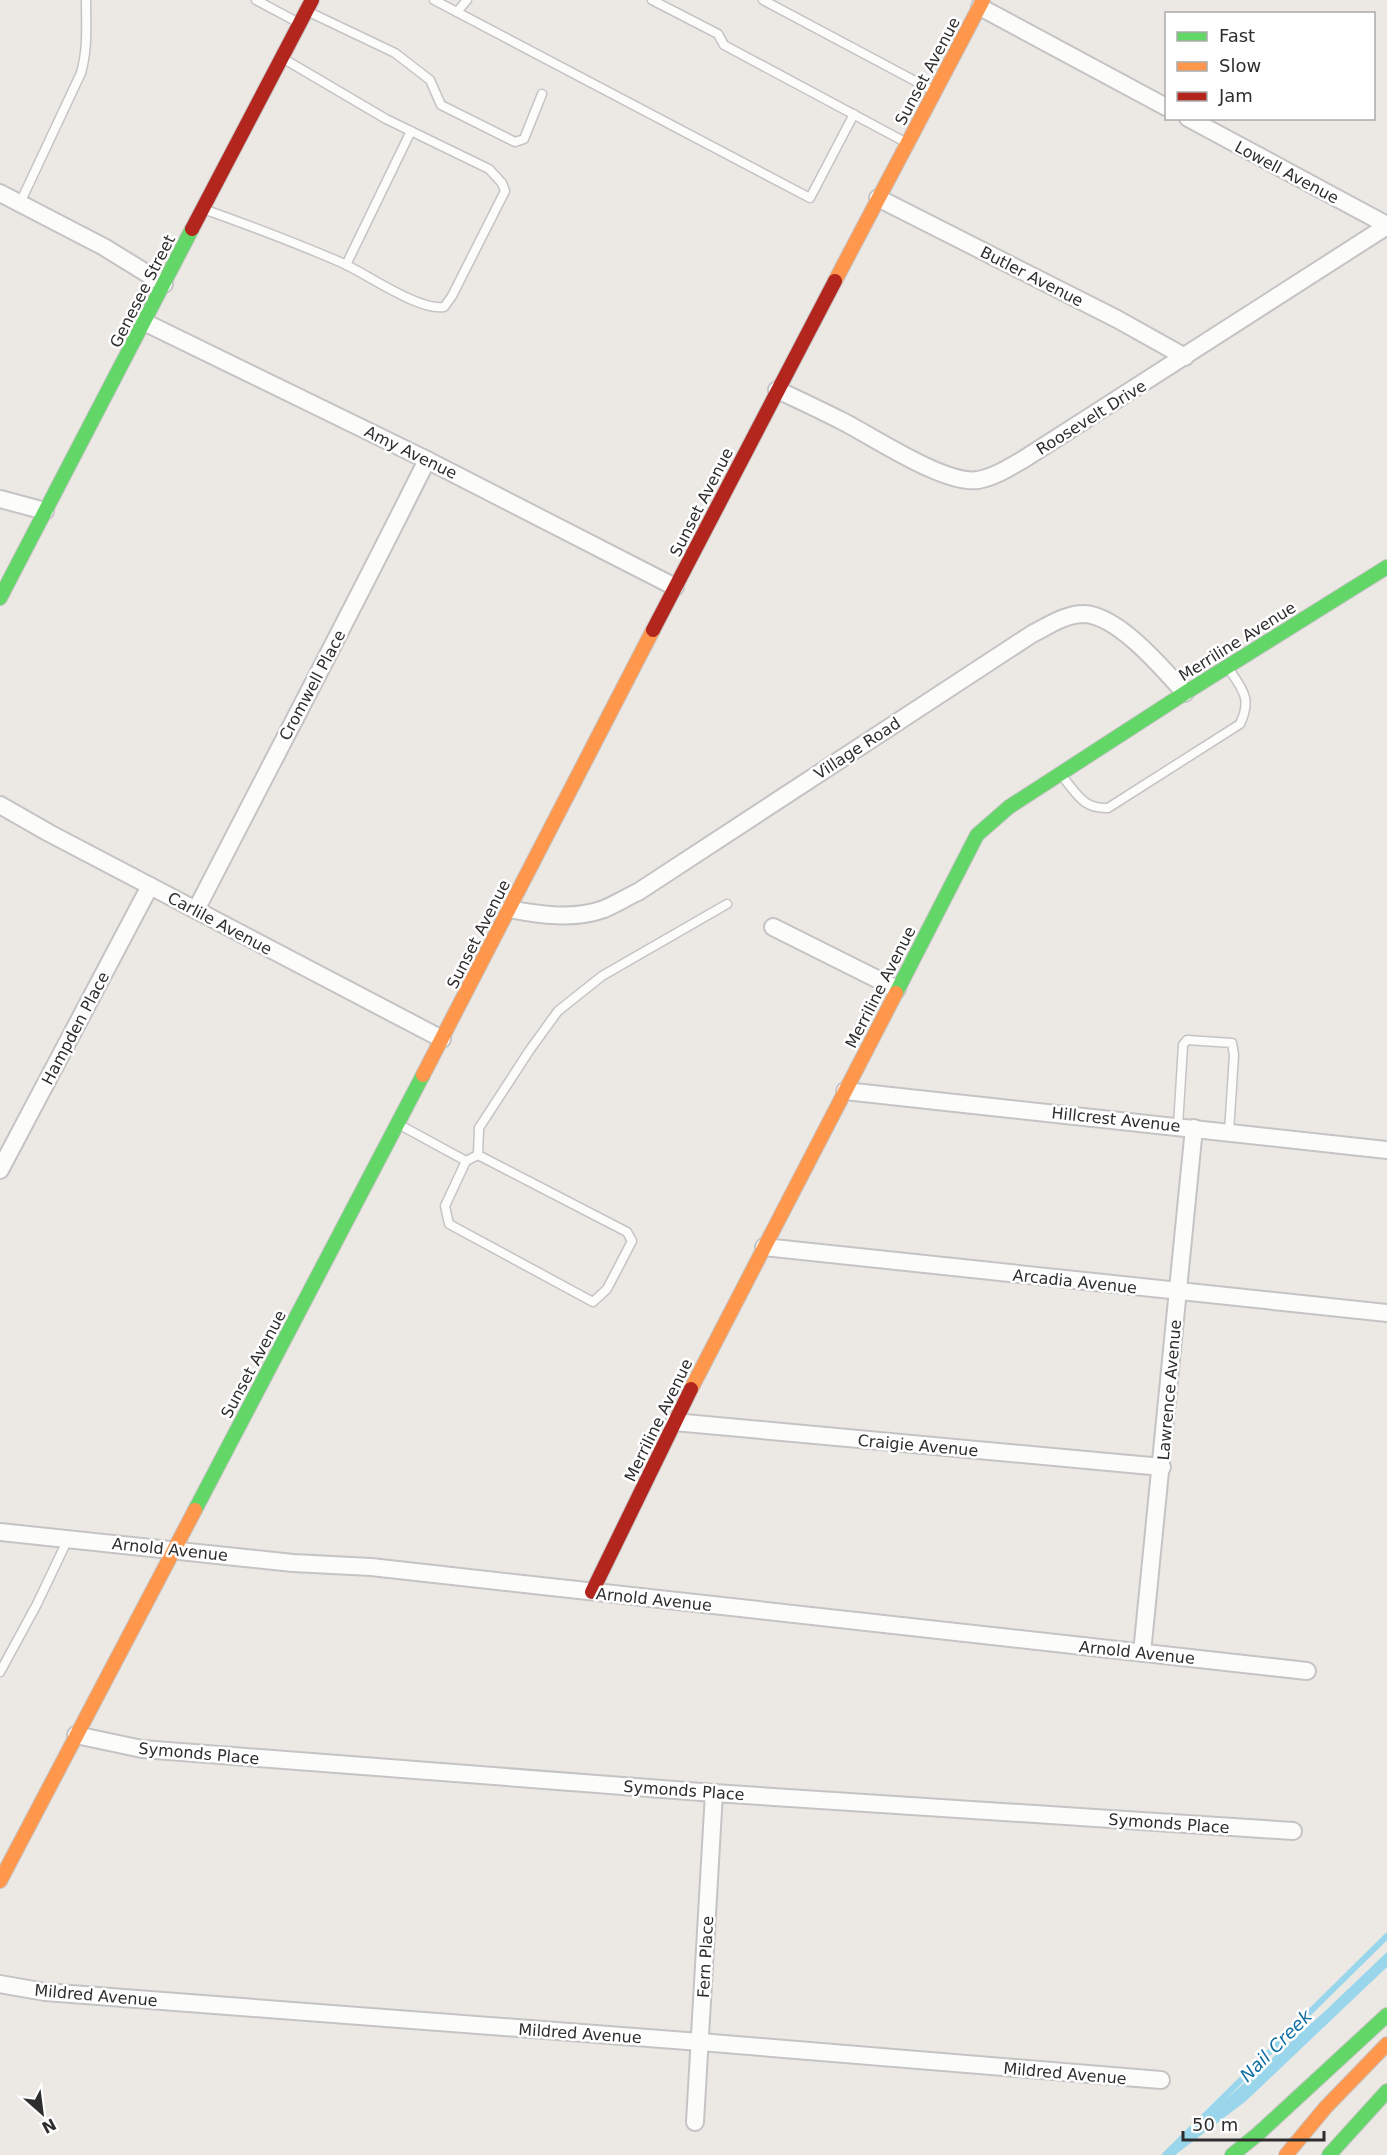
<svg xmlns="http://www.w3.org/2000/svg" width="1387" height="2155" font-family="'DejaVu Sans',sans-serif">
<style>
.water{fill:#99d6ec}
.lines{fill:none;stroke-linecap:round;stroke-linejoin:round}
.stream{stroke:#99d6ec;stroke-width:6}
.lane-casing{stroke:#c5c4c5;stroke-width:11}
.street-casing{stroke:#c5c4c5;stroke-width:20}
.fast-casing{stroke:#c5c4c5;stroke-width:16}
.slow-casing{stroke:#c5c4c5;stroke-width:16}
.jam-casing{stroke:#c5c4c5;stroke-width:16}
.lane{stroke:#fcfcfb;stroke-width:8}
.street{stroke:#fcfcfb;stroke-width:16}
.fast{stroke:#63d668;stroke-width:14}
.slow{stroke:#ff974d;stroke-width:14}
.jam{stroke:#b3261e;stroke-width:14}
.labels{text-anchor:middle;stroke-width:5;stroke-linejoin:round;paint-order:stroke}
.street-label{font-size:16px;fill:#2e2e2e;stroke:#fff}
.water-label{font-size:18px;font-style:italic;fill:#0d6fa3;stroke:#fff}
</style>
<rect width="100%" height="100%" fill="#ece8e4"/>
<path class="water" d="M 1387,1952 L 1387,1967 L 1246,2101 L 1175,2155 L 1163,2155 L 1323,2013 Z"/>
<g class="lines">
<path class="stream" d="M 1165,2155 L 1387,1936"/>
<g class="lane-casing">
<g id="lane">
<path d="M 256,0 L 299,23"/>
<path d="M 434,0 L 810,198 L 854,114"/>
<path d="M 652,0 L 718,34 L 724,45 L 907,143"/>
<path d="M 763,0 L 932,90"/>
<path d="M 309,12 L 395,53 L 430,80 L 441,105 L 515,142 L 524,139 L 542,94"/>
<path d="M 457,12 L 467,0"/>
<path d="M 20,203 L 81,73 C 88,48 86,26 86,0"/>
<path d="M 206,210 C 251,226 296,243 340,262 C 366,273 418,311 444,307 L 452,296 L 505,191 L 502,183 L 489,169 L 386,119 L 284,59"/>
<path d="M 346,265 L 411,131"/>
<path d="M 1062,776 C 1077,794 1083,809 1108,808 L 1240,724 C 1252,699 1243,690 1229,669"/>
<path d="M 400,1125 L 466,1161 L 445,1206 L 449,1224 L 593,1302 L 607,1289 L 632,1241 L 627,1232 L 478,1155 L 466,1161"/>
<path d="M 1178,1126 L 1183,1045 L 1187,1040 L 1232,1043 L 1234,1055 L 1229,1132"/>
<path d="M 478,1155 L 479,1128 L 529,1051 L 558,1011 L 602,976 L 727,904"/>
<path d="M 0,1672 L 37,1604 L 68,1539"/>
</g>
</g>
<g class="street-casing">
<g id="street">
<path d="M 980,7 L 1166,107"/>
<path d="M 1188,118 L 1387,225"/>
<path d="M 0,193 L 104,247 L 164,284"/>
<path d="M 878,198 L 1117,319 L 1185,357"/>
<path d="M 144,322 L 427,460 L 675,587"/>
<path d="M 777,390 C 800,400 822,411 844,422 C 875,438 945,485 978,480 C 995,477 1010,467 1024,459 L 1387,226"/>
<path d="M 0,499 L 45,511"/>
<path d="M 0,805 L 49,833 L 442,1039"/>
<path d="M 509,909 C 541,915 573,920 604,909 C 616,904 627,897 638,892 L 1032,634 C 1048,626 1065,614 1084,614 C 1118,615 1163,669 1185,693"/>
<path d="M 196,910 C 273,760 352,611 427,460"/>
<path d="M 773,927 L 897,989"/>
<path d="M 845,1091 L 1387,1150"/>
<path d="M 0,1170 L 150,886"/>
<path d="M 764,1247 L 1387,1313"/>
<path d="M 674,1422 L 1162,1467"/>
<path d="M 0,1532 L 293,1563 L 371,1567 L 1307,1671"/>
<path d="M 1142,1653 L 1194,1128"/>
<path d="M 76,1735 L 142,1749 L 714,1793 L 1293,1831"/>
<path d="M 0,1984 L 45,1992 L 700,2042 L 1161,2080"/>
<path d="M 695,2122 L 714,1793"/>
</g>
</g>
<g class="fast-casing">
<g id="fast">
<path d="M 0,598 L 192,229"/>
<path d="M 896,993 L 977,835 L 1009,807 L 1185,693 L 1387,567"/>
<path d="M 195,1510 L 423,1075"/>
<path d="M 1232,2155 L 1258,2134 L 1387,2015"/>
<path d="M 1329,2155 L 1387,2091"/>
</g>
</g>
<g class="slow-casing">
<g id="slow">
<path d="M 835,281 L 983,0"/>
<path d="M 423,1075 L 653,630"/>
<path d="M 691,1389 L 896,993"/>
<path d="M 0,1881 L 195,1510"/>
<path d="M 1286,2155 L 1326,2107 L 1387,2044"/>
</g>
</g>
<g class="jam-casing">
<g id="jam">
<path d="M 192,229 L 312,0"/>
<path d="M 653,630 L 835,281"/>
<path d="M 592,1592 L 691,1389"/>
</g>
</g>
<use href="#lane" class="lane"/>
<use href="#street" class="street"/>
<use href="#fast" class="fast"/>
<use href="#slow" class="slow"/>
<use href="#jam" class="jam"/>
</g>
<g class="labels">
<g class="street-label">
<text transform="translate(927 71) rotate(-62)" y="6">Sunset Avenue</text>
<text transform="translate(1287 172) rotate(28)" y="6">Lowell Avenue</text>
<text transform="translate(1032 276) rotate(27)" y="6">Butler Avenue</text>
<text transform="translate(142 291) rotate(-63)" y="6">Genesee Street</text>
<text transform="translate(1091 417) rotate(-32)" y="6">Roosevelt Drive</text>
<text transform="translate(411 452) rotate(26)" y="6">Amy Avenue</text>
<text transform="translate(701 502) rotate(-63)" y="6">Sunset Avenue</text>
<text transform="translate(1237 641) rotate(-32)" y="6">Merriline Avenue</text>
<text transform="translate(312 685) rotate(-62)" y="6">Cromwell Place</text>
<text transform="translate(857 748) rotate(-33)" y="6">Village Road</text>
<text transform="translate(220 923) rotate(28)" y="6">Carlile Avenue</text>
<text transform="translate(478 934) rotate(-63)" y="6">Sunset Avenue</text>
<text transform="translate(880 987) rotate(-63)" y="6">Merriline Avenue</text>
<text transform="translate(75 1028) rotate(-62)" y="6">Hampden Place</text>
<text transform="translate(1116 1119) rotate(6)" y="6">Hillcrest Avenue</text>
<text transform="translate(1075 1281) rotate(6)" y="6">Arcadia Avenue</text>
<text transform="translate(253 1364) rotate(-62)" y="6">Sunset Avenue</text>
<text transform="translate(1169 1390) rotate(-85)" y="6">Lawrence Avenue</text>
<text transform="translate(658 1420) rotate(-64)" y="6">Merriline Avenue</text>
<text transform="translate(918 1445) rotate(5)" y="6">Craigie Avenue</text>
<text transform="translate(170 1549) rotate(6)" y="6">Arnold Avenue</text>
<text transform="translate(654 1599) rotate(6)" y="6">Arnold Avenue</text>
<text transform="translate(1137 1652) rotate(6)" y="6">Arnold Avenue</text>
<text transform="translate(199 1753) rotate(5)" y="6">Symonds Place</text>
<text transform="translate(684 1790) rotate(4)" y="6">Symonds Place</text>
<text transform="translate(1169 1823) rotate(4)" y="6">Symonds Place</text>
<text transform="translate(705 1957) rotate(-87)" y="6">Fern Place</text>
<text transform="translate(96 1995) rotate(5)" y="6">Mildred Avenue</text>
<text transform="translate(580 2033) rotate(4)" y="6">Mildred Avenue</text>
<text transform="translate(1065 2073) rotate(5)" y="6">Mildred Avenue</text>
</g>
<g class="water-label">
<text transform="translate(1276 2046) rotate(-45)" y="6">Nail Creek</text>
</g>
</g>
<rect x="1165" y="12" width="210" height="108" fill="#ffffff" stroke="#ababab" stroke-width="1.5"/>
<rect x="1177" y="32" width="30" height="9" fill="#63d668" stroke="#ababab" stroke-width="1.5"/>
<text x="1219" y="42" font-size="18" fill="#2e2e2e">Fast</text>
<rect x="1177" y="62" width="30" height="9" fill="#ff974d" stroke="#ababab" stroke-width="1.5"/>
<text x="1219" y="72" font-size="18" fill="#2e2e2e">Slow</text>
<rect x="1177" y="92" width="30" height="9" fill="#b3261e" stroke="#ababab" stroke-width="1.5"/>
<text x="1219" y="102" font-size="18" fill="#2e2e2e">Jam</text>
<g transform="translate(42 2113) rotate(152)" stroke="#ffffff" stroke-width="4.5" paint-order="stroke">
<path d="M0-4.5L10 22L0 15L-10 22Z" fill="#2e2e2e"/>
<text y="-9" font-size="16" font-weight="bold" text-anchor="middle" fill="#2e2e2e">N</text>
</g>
<path d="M1183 2131v9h141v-9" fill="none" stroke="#2e2e2e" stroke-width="3"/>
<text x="1192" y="2131" font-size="18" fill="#2e2e2e" stroke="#ffffff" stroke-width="4.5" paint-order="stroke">50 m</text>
</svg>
